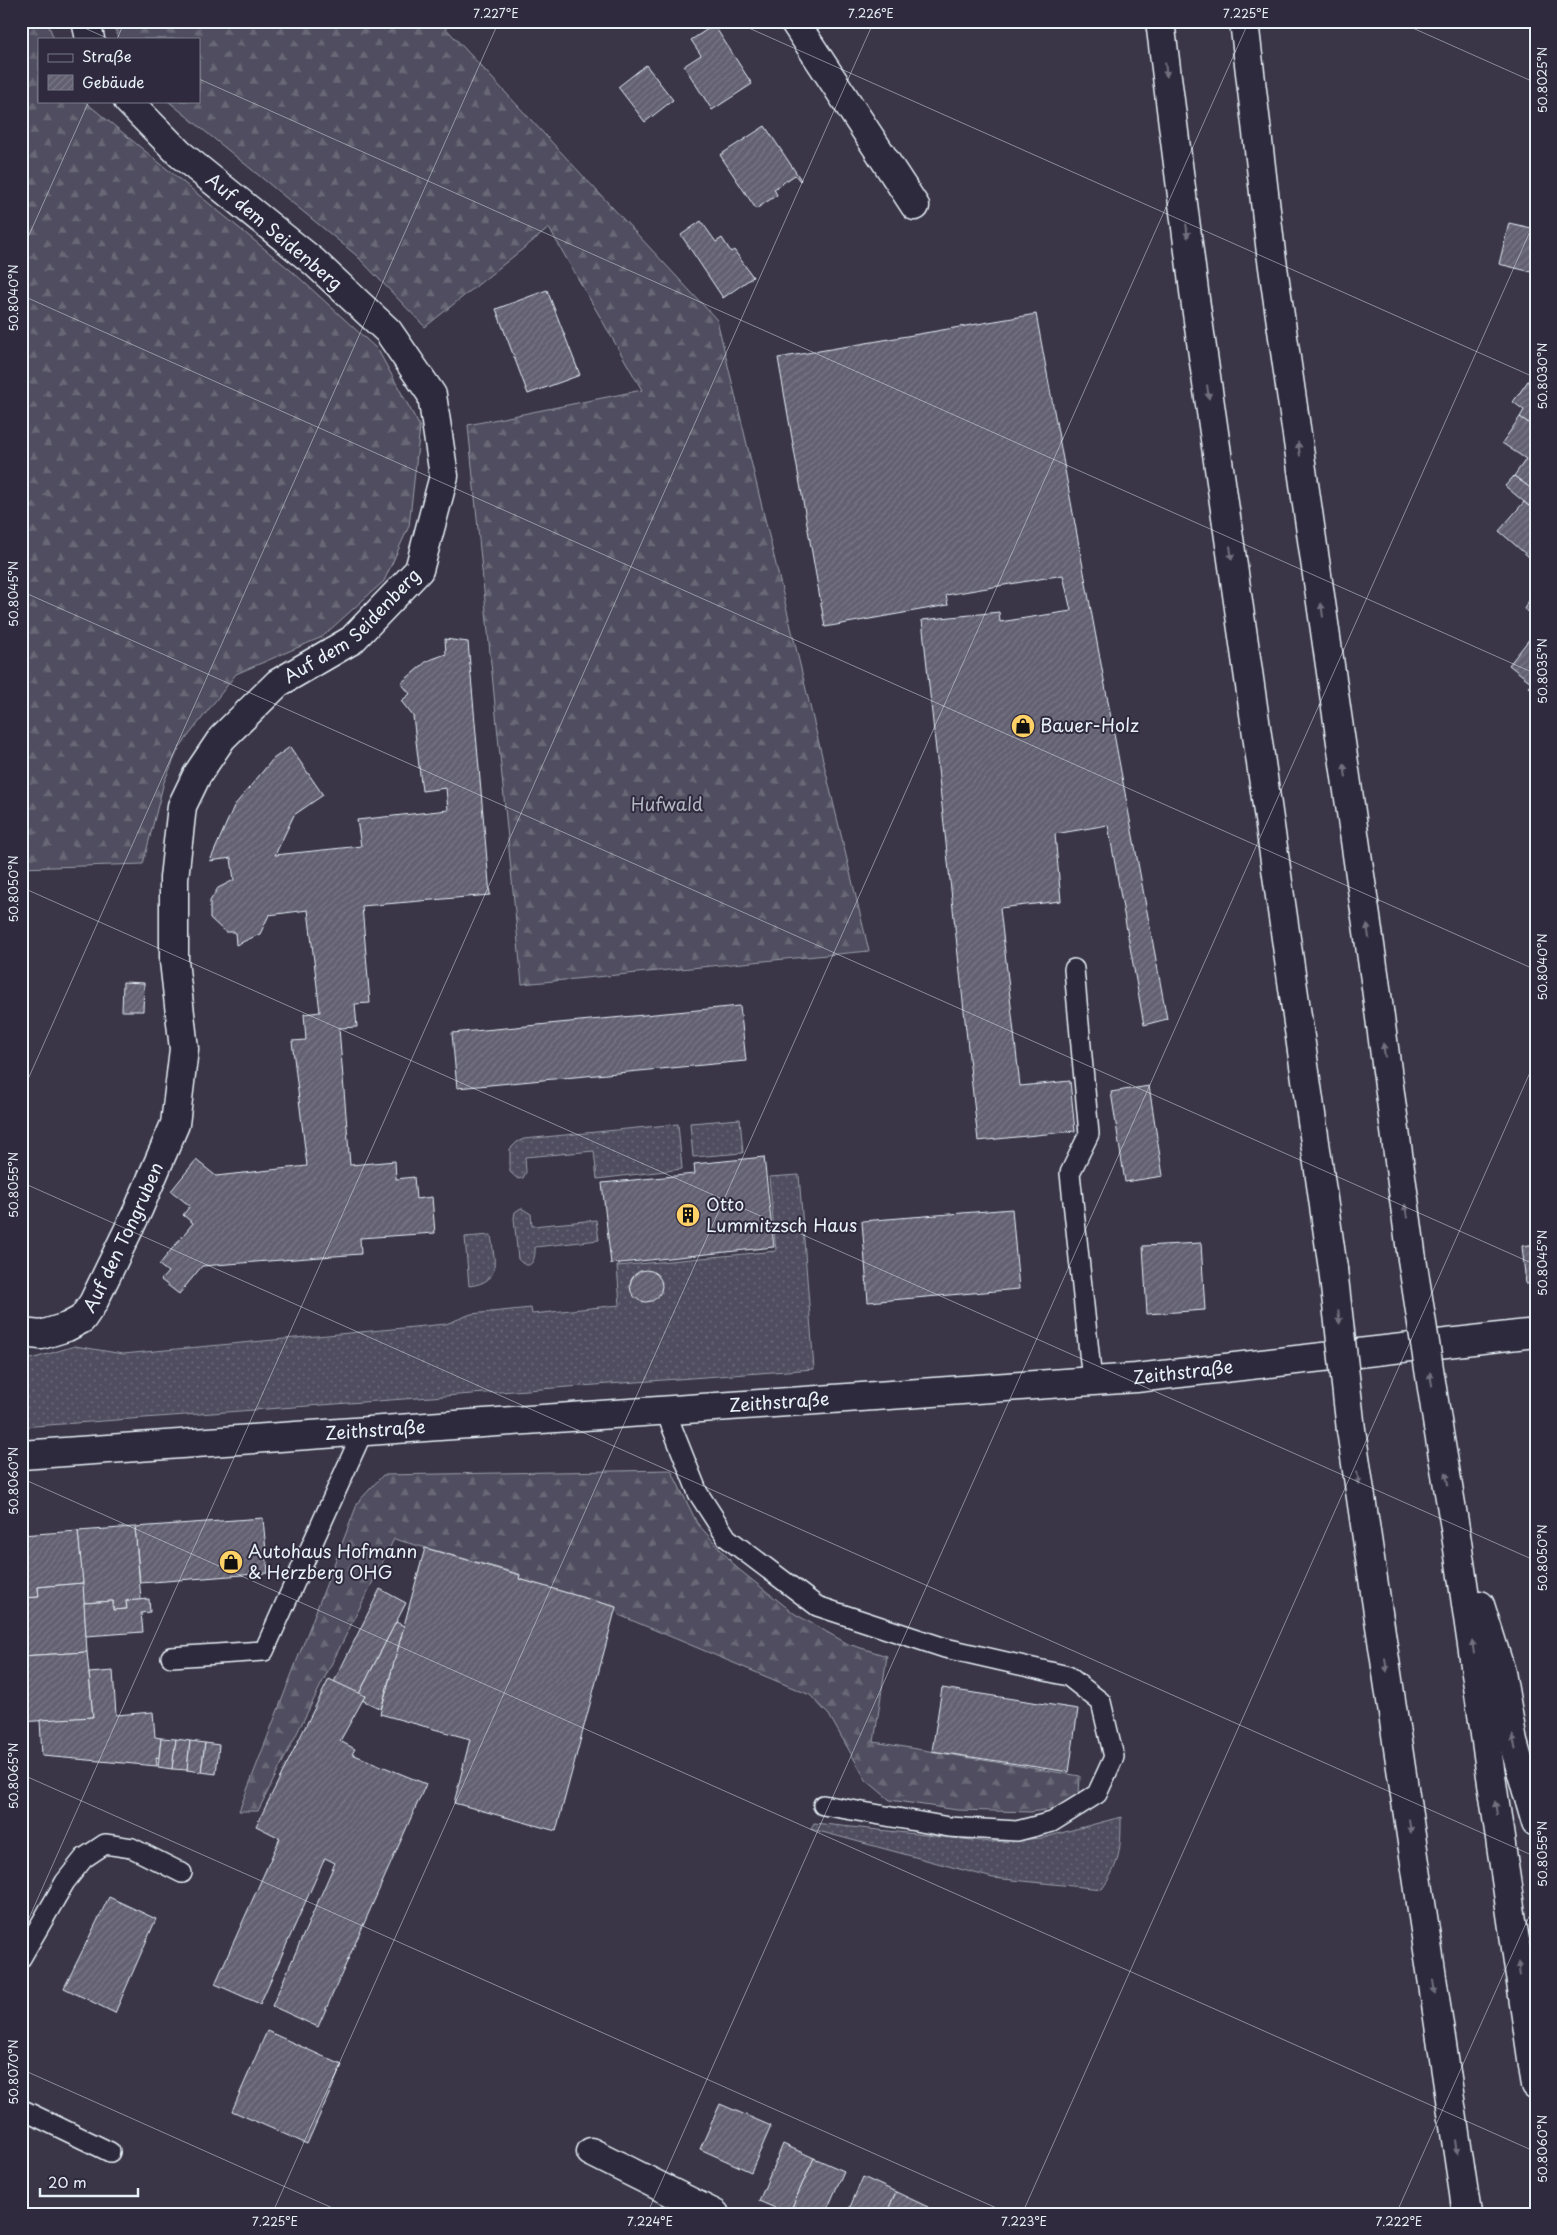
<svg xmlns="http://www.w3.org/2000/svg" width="1557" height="2235" font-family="'Playpen Sans',sans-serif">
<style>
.grass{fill:url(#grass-dots);stroke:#9ca0ac}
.forest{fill:url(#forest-firs);stroke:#9ca0ac}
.building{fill:url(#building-hatch);stroke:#e8f1f8}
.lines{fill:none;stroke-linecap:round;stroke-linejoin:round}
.lane-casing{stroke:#e8f1f8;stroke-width:22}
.street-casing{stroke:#e8f1f8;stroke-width:31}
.secondary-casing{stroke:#e8f1f8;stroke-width:31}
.highway-casing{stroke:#e8f1f8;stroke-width:31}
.lane{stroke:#2f2a3d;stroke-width:19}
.street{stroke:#2f2a3d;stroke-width:28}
.secondary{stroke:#2f2a3d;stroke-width:28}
.highway{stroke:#2f2a3d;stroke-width:28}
.highway-bridge-casing{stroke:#e8f1f8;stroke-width:31;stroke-linecap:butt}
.highway-bridge{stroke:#2f2a3d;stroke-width:28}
.oneway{fill:#70707e}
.ticks{fill:none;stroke:#e8f1f8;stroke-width:1;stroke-opacity:0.45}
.labels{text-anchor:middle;stroke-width:4;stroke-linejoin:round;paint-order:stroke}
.street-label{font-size:18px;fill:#e8f1f8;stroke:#2f2a3d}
.poi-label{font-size:18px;fill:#e8f1f8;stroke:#2f2a3d;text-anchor:start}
.park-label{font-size:18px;fill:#b3b8c2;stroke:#2f2a3d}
.neatline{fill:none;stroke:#e8f1f8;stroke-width:2}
.ticks-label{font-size:12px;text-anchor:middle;fill:#e8f1f8}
</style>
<defs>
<pattern id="grass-dots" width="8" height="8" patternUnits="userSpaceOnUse" patternTransform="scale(1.25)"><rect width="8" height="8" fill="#504e5f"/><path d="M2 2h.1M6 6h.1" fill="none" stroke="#696877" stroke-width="1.8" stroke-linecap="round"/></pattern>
<pattern id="forest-firs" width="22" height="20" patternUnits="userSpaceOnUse" patternTransform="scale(1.25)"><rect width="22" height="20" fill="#504e5f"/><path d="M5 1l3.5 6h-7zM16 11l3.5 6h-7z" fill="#696877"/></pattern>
<pattern id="building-hatch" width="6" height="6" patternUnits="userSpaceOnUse" patternTransform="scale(1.25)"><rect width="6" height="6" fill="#636171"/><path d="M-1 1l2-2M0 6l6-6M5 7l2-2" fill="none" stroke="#797886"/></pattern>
</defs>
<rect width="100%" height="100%" fill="#3a3648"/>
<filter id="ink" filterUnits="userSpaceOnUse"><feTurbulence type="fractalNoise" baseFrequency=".02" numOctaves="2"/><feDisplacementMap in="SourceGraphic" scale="10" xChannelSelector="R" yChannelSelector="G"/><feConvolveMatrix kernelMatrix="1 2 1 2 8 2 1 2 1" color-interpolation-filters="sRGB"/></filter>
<g filter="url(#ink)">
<g class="grass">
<path d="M 740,1119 L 743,1153 L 693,1157 L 690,1123 Z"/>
<path d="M 678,1124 L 682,1169 L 597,1179 L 594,1151 L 525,1157 L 526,1172 L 523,1178 L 518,1179 L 510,1172 L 510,1149 L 517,1142 L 524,1139 Z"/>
<path d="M 799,1175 L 814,1369 L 21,1427 L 21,1362 L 75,1346 L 123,1354 L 446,1324 L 471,1314 L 531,1308 L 532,1314 L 620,1305 L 617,1266 L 776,1251 L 769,1177 Z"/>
<path d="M 521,1208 L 531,1214 L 532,1226 L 596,1220 L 599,1240 L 535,1247 C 536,1258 531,1274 518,1259 L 514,1218 L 515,1212 Z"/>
<path d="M 491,1235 C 494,1260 503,1282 469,1286 L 465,1237 Z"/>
<path d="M 1121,1817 C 1121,1848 1120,1864 1102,1889 L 993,1878 L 811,1829 L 814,1823 L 990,1842 L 1042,1838 Z"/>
</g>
<g class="forest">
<path d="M 21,21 L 47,21 L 54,39 L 39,39 L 39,101 L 84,101 L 294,273 L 378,350 L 420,427 L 409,526 L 384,581 L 322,637 L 236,674 L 179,748 L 164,782 L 143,864 L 21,868 Z"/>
<path d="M 110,21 L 439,21 L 717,320 L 869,951 L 522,984 L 468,425 L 642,390 L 549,228 L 425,327 L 356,255 L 168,101 L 199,101 L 199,39 L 120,39 Z"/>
<path d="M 671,1470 L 697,1523 L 737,1568 L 795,1614 L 848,1644 L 887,1656 L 874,1742 L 1080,1776 L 1079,1795 L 1064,1807 L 1031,1812 L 957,1810 L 890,1800 L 866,1780 L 829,1715 L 810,1695 L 619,1615 L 616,1607 L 519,1579 L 520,1574 L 394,1539 L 258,1811 L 239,1811 L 358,1502 L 383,1475 Z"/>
</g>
<g class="building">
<path d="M 714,25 L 752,84 L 712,110 L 684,66 L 701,55 L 691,40 Z"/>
<path d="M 646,65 L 673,100 L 645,122 L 618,87 Z"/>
<path d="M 765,126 L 801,180 L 800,181 L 795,175 L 774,189 L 777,195 L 756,209 L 720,155 Z"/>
<path d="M 701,221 L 716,242 L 722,238 L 731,252 L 734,250 L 753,277 L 723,298 L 681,235 Z"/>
<path d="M 1509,223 L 1536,229 L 1536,273 L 1499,264 Z"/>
<path d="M 547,290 L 580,375 L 528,394 L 496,309 Z"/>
<path d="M 1036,314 L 1167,1019 L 1144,1025 L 1108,825 L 1055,834 L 1061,901 L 1000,908 L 1020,1086 L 1070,1081 L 1075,1131 L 978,1141 L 922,620 L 999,612 L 1000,622 L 1071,611 L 1063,575 L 946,595 L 948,605 L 825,627 L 778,358 Z"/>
<path d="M 1533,374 L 1536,376 L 1536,428 L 1520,417 L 1524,410 L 1513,402 Z"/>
<path d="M 1520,417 L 1536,428 L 1536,492 L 1514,476 L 1526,459 L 1502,443 Z"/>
<path d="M 1514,476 L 1536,492 L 1536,498 L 1529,506 L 1505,486 Z"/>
<path d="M 1524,502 L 1536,512 L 1536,563 L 1499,531 Z"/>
<path d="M 1533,594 L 1536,595 L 1536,616 L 1524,609 Z"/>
<path d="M 1531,637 L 1536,640 L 1536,692 L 1529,687 L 1532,683 L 1509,665 Z"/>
<path d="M 445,639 L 468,642 L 490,895 L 362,906 L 370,1003 L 355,1004 L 357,1027 L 339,1028 L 350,1165 L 395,1161 L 396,1179 L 414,1177 L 416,1199 L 432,1197 L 435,1233 L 360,1238 L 361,1254 L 202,1266 L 179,1294 L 161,1280 L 168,1272 L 159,1265 L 193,1223 L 183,1215 L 190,1206 L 171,1191 L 196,1160 L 216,1176 L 307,1166 L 292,1041 L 306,1040 L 304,1014 L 320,1012 L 308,910 L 269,915 L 260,934 L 236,945 L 235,932 L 225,932 L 210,918 L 210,901 L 218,888 L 234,880 L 231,858 L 210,861 L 234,806 L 273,759 L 290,747 L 323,795 L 294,815 L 275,855 L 361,846 L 357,820 L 448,810 L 446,788 L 422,791 L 413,716 L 401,701 L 410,694 L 401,683 L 427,661 L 446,654 Z"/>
<path d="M 123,982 L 144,983 L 143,1011 L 122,1011 Z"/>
<path d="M 740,1006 L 746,1061 L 457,1088 L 452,1033 Z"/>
<path d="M 1149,1086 L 1163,1176 L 1125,1182 L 1111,1092 Z"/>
<path d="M 764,1157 L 774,1247 L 611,1264 L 602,1183 L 695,1174 L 694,1164 Z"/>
<path d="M 1012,1209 L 1019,1289 L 868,1302 L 862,1221 Z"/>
<path d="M 1201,1243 L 1205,1310 L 1147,1314 L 1143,1246 Z"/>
<path d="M 1536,1244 L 1536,1283 L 1526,1284 L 1522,1246 Z"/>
<circle cx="646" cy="1286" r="16"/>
<path d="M 263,1518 L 268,1573 L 140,1583 L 135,1527 Z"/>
<path d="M 135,1527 L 141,1600 L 126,1601 L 127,1609 L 113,1610 L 113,1601 L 84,1603 L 78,1531 Z"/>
<path d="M 78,1531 L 83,1583 L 38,1587 L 39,1597 L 25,1598 L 24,1588 L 21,1588 L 21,1535 Z"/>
<path d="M 425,1548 L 520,1575 L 519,1579 L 616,1607 L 556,1831 L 454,1803 L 470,1739 L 380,1714 Z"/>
<path d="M 83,1583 L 87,1652 L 21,1656 L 21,1588 L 24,1588 L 25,1598 L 39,1597 L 38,1587 Z"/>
<path d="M 380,1589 L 406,1603 L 359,1694 L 334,1682 Z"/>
<path d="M 149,1599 L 150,1612 L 141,1613 L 143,1632 L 86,1636 L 84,1603 L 113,1601 L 113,1610 L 127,1609 L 126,1601 Z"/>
<path d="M 396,1622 L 404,1626 L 381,1709 L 362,1700 L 365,1696 L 359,1694 Z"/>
<path d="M 87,1652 L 93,1717 L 21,1722 L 21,1656 Z"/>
<path d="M 113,1671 L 116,1715 L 153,1712 L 155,1737 L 161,1738 L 159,1758 L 156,1757 L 157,1766 L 42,1756 L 40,1720 L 93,1717 L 89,1673 Z"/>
<path d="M 329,1679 L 365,1696 L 340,1741 L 355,1749 L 352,1754 L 426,1784 L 318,2027 L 272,2006 L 335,1863 L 325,1858 L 260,2004 L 215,1984 L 280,1838 L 256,1826 Z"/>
<path d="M 942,1688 L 1078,1709 L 1069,1772 L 932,1751 Z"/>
<path d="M 161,1738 L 176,1739 L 172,1769 L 158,1767 Z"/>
<path d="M 176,1739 L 190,1741 L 187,1770 L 172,1769 Z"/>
<path d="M 190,1741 L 205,1743 L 201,1772 L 187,1770 Z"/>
<path d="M 205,1743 L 219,1745 L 216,1774 L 201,1772 Z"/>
<path d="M 109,1897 L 156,1919 L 115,2013 L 64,1988 Z"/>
<path d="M 267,2031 L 342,2065 L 307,2144 L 232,2111 Z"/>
<path d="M 720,2104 L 771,2126 L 751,2172 L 700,2149 Z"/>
<path d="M 783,2144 L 814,2158 L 789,2214 L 759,2201 Z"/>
<path d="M 814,2158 L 844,2171 L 825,2214 L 789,2214 Z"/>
<path d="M 863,2177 L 896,2192 L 886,2214 L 847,2214 Z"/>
<path d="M 896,2192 L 928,2207 L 925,2214 L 886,2214 Z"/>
</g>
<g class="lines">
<g class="lane-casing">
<g id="lane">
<path d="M 1074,969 L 1089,1134 L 1070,1173 L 1092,1381"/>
<path d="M 665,1410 L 698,1493 L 727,1538 L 817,1606 L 945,1648 L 1068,1676 L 1101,1702 L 1114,1757 L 1097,1794 L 1052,1822 L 1017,1831 L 949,1827 L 823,1805"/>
<path d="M 171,1657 L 264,1651 L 363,1431"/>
<path d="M 21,1958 L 65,1882 L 84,1858 L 105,1844 L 132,1848 L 182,1873"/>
<path d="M 21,2109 L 110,2152"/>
</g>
</g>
<g class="street-casing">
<g id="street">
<path d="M 86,21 L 90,39"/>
<path d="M 794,21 L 915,206"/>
<path id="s1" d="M 21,1333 L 41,1335 L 67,1327 L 82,1319 L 93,1303 L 138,1210 L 175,1124 L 184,1049 L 174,961 L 174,878 L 182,806 L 197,775 L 222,738 L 278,683 L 352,640 L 419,570 L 444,476 L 432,395 L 388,331 L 314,262 L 180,154 L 128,101"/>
<path d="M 591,2152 L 715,2214"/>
</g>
</g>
<g class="secondary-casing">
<g id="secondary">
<path id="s2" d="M 21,1455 L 1136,1378 L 1536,1333"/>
</g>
</g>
<g class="highway-casing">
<g id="highway">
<path d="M 1160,21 L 1195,299 L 1333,1269"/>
<path d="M 1244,21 L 1271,253 L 1375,980 L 1412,1259"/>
<path d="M 1438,1427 L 1455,1528 L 1536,2086"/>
<path d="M 1351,1430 L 1467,2214"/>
<path d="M 1480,1605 L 1501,1672 L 1513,1742 L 1536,1823"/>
</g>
</g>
<use href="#lane" class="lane"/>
<use href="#street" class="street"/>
<use href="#secondary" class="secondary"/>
<use href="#highway" class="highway"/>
<g class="highway-bridge-casing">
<g id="highway-bridge">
<path d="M 1412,1259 L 1438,1427"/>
<path d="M 1333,1269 L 1351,1430"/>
</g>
</g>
<use href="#highway-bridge" class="highway-bridge"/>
</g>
<defs><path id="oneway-solid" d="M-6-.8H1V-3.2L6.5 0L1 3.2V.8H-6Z" transform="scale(1.25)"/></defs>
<g class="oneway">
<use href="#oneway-solid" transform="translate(1166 70) rotate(83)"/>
<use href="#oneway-solid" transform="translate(1187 231) rotate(83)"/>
<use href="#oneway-solid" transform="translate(1208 392) rotate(82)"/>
<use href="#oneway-solid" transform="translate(1299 449) rotate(-98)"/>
<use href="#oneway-solid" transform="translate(1231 553) rotate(82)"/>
<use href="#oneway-solid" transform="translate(1322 610) rotate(-98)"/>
<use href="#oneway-solid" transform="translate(1345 771) rotate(-98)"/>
<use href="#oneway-solid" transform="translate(1368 931) rotate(-98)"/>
<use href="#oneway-solid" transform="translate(1384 1050) rotate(-98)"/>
<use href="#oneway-solid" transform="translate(1406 1211) rotate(-98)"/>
<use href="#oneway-solid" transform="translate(1339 1317) rotate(84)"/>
<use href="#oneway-solid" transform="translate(1431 1379) rotate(-99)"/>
<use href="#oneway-solid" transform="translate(1358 1478) rotate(82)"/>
<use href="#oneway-solid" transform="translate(1447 1479) rotate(-100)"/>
<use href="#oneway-solid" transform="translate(1473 1647) rotate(-98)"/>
<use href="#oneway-solid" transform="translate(1386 1665) rotate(82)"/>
<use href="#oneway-solid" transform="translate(1514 1742) rotate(-103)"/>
<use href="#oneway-solid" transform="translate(1496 1808) rotate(-98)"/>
<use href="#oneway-solid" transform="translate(1410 1826) rotate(82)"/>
<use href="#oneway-solid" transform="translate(1519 1969) rotate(-98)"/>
<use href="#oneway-solid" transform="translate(1434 1987) rotate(82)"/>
<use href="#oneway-solid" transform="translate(1457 2147) rotate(82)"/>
</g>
</g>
<path class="ticks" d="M 69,21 L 109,39M 733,21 L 1536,378M 1397,21 L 1536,83M 117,39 L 125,21M 199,79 L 1536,674M 21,253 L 89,101M 21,295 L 1536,970M 21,591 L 1536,1265M 21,887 L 1536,1561M 21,1095 L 499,21M 21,1182 L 1536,1857M 21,1478 L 1536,2152M 21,1774 L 1010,2214M 21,1936 L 874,21M 21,2069 L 346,2214M 272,2214 L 1249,21M 647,2214 L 1536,218M 1022,2214 L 1536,1059M 1396,2214 L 1536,1901"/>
<defs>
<g id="shop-disc" transform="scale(1.25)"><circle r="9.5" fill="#ffd166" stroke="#2f2a3d"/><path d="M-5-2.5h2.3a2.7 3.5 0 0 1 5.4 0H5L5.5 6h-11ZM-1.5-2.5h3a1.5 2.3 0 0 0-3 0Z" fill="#111"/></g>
<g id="building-disc" transform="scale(1.25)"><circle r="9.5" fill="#ffd166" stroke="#2f2a3d"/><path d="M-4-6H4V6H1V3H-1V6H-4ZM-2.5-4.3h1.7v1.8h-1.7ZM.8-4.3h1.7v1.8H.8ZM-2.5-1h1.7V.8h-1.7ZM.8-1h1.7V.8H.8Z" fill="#111"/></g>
</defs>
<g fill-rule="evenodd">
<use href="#shop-disc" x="1023" y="726"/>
<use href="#building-disc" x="688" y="1215"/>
<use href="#shop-disc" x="231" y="1562"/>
</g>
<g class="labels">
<g class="street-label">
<text transform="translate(274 232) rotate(40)" y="6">Auf dem Seidenberg</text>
<text dy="6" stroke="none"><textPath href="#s1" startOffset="852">Auf dem Seidenberg</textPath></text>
<text dy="6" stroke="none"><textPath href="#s1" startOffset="156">Auf den Tongruben</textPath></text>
<text dy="6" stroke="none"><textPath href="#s2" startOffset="1165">Zeithstraße</textPath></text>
<text dy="6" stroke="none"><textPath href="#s2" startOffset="760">Zeithstraße</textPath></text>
<text dy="6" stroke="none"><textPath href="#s2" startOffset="355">Zeithstraße</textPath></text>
</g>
<g class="poi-label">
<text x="1040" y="732">Bauer-Holz</text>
<text x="706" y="1211">Otto<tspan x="706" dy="21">Lummitzsch Haus</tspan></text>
<text x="248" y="1558">Autohaus Hofmann<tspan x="248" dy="21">&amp; Herzberg OHG</tspan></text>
</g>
<g class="park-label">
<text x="667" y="811">Hufwald</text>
</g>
</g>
<rect width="1557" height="2235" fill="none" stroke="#2f2a3d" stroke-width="55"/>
<rect x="38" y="38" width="162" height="65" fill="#2f2a3d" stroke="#797a88"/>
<rect x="48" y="54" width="25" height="8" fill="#2f2a3d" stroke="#797a88"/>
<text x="82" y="62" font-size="15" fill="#e8f1f8">Straße</text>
<rect x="48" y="75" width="25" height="15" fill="url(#building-hatch)" stroke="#797a88"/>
<text x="82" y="88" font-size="15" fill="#e8f1f8">Gebäude</text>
<path d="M40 2188v8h98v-8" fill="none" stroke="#e8f1f8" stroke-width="2.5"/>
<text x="48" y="2188" font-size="15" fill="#e8f1f8" stroke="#2f2a3d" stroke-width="4" paint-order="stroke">20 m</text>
<rect x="28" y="28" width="1502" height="2180" class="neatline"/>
<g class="ticks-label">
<text x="496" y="18">7.227°E</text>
<text x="871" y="18">7.226°E</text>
<text x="1246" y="18">7.225°E</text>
<text transform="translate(1543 80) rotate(-90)" y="4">50.8025°N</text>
<text transform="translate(14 298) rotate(-90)" y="4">50.8040°N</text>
<text transform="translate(1543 376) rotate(-90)" y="4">50.8030°N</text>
<text transform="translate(14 594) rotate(-90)" y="4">50.8045°N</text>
<text transform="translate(1543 671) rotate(-90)" y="4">50.8035°N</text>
<text transform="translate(14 889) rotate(-90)" y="4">50.8050°N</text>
<text transform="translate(1543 967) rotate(-90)" y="4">50.8040°N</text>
<text transform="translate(14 1185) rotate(-90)" y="4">50.8055°N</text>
<text transform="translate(1543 1263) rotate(-90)" y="4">50.8045°N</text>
<text transform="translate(14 1481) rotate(-90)" y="4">50.8060°N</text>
<text transform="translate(1543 1558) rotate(-90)" y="4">50.8050°N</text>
<text transform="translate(14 1776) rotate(-90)" y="4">50.8065°N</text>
<text transform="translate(1543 1854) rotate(-90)" y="4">50.8055°N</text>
<text transform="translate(14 2072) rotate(-90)" y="4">50.8070°N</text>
<text transform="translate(1543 2149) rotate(-90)" y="4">50.8060°N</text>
<text x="275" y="2226">7.225°E</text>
<text x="650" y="2226">7.224°E</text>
<text x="1024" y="2226">7.223°E</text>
<text x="1399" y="2226">7.222°E</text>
</g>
</svg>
